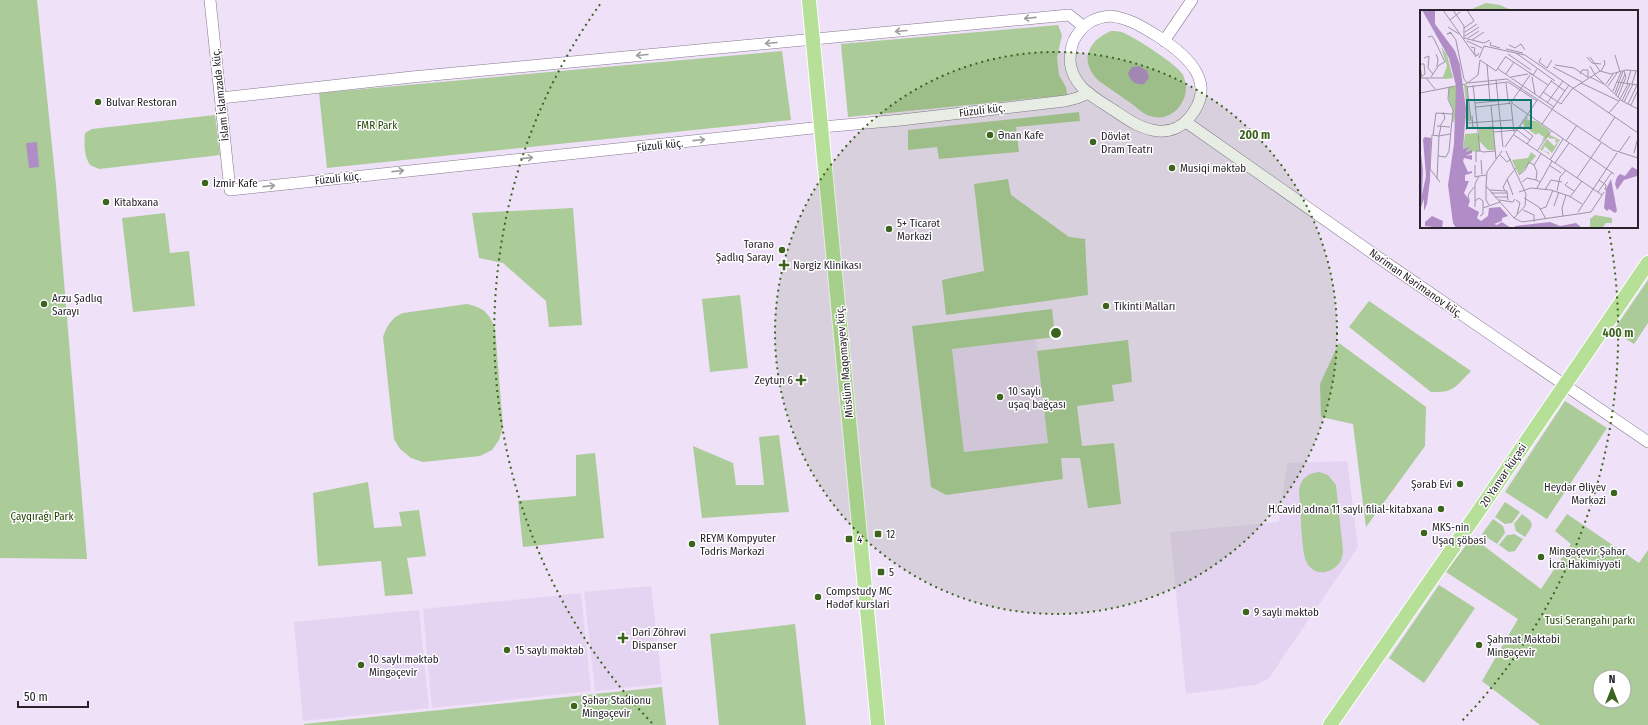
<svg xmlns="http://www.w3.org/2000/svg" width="1648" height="725" font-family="'Fira Sans Condensed',sans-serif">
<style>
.built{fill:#e5d4f1}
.green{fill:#abcb98;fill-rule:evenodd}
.water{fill:#b18dc8}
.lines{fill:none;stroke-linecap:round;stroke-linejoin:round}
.minor-casing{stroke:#85798d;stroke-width:12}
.major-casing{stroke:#fff;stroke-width:16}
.minor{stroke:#fff;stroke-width:11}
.major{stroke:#b6e098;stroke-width:14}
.oneway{stroke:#9e9ca0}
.ring{fill:none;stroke:#3c641e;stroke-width:2;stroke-dasharray:2 4}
.poi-dot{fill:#3c641e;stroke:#fff;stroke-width:1.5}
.labels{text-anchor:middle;stroke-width:3;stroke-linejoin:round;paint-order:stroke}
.street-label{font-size:11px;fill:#28232b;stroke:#fff}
.poi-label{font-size:11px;fill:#28232b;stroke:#fff;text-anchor:start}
.park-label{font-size:11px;fill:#244603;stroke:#fff}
.inset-road{fill:none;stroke:#9f95a6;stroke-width:1}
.view{fill:#0f766e;fill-opacity:0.15;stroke:#0f766e;stroke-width:2}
.inset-edge{fill:none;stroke:#28232b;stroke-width:2}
.centre{fill:#3c641e;stroke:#fff;stroke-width:2}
.ring-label{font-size:12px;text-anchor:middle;font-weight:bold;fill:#3c641e;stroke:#fff;stroke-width:3;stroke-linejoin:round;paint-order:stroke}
</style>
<rect width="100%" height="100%" fill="#eee1f8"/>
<g class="built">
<path d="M 1036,339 L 1048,443 L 964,452 L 952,349 Z"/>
<path d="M 1347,461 L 1358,547 L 1269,678 L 1255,685 L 1186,694 L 1170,532 L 1279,522 L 1287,463 Z"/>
<path d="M 651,586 L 662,684 L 595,691 L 584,592 Z"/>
<path d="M 581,593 L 591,691 L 432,708 L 423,609 Z"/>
<path d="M 419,610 L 429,708 L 303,721 L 294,622 Z"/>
</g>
<g class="green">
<path d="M 0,0 L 37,0 L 56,185 L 87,559 L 0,558 Z"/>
<path d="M 1486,3 L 1500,5 L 1513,11 L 1471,11 L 1474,8 Z"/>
<path d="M 1058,25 L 1062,35 L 1057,58 L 1059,75 L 1066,87 L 1067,95 L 848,117 L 841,44 Z"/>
<path d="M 1111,31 C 1116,31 1121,31 1126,34 C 1137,39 1178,65 1183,75 C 1194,98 1172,126 1147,115 C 1141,112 1136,107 1132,104 C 1121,96 1110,89 1099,81 C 1079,62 1087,41 1111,31 Z"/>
<path d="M 782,51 L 791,120 L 327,168 L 319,93 Z"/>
<path d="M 1079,112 L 1080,121 L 1016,127 L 1019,152 L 939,159 L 937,147 L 908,150 L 908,130 Z"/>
<path d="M 215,115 L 220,155 L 99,169 L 90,165 C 84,156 84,144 85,133 L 92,129 Z"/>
<path d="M 1008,179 L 1011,195 L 1069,237 L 1085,239 L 1088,295 L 946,315 L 942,280 L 984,271 L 974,184 Z"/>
<path d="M 573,208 L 582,325 L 549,327 L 546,301 L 503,263 L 479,258 L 472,213 Z"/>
<path d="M 165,213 L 170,253 L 189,251 L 195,306 L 133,312 L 122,218 Z"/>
<path d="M 1648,280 L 1648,323 L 1634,344 L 1613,331 Z"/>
<path d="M 740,295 L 748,368 L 710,372 L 702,299 Z"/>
<path d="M 1369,301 L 1471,371 C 1455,387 1454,393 1431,392 L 1349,327 Z"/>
<path d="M 467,304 C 484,308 488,312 495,328 L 503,427 L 499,440 L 492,450 L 480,456 L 423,462 L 411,458 L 400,449 L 394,439 L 383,337 C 387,326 391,318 403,313 Z"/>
<path d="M 1052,309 L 1055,337 L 952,349 L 964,452 L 1048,443 L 1037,351 L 1128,340 L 1132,382 L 1112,385 L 1114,401 L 1077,406 L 1082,446 L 1114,443 L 1121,504 L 1088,508 L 1080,458 L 1061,458 L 1063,479 L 946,495 L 931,487 L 912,326 Z"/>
<path d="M 1339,343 L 1426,407 L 1425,446 L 1366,527 L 1353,424 L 1321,417 L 1320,384 Z"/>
<path d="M 1565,401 L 1607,428 L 1547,519 L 1505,492 Z"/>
<path d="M 779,435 L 789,512 L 702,518 L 693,446 L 733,463 L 736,485 L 764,485 L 759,437 Z"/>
<path d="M 595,453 L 604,538 L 523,547 L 518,501 L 576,496 L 576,455 Z"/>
<path d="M 1319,472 L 1328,475 L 1336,485 L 1343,550 C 1344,571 1315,582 1306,561 C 1301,550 1301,508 1299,493 C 1299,481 1306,473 1319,472 Z"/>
<path d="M 368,482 L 374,528 L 402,526 L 399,512 L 419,510 L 426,556 L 407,558 L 413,594 L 385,596 L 381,561 L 318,566 L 313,493 Z"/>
<path d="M 1505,502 L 1520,512 L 1512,523 L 1505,524 L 1495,517 Z"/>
<path d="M 1522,514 C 1535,524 1534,524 1525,537 L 1516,531 L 1514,524 Z"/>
<path d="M 1567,514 L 1639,563 L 1648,550 L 1648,725 L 1540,725 L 1482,681 L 1518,619 L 1446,572 L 1472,537 L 1541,589 L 1571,544 L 1555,531 ZM 1600,677 L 1624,677 L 1624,701 L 1600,701 Z"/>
<path d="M 1493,519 L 1503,526 L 1505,533 L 1497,544 L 1482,534 Z"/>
<path d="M 1514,534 L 1523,539 L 1515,551 L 1509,552 L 1499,545 L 1507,535 L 1510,535 Z"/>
<path d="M 1439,585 L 1475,608 L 1424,683 L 1389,658 Z"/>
<path d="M 795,624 L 806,725 L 719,725 L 710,634 Z"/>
<path d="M 662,687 L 666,725 L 304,725 L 304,724 Z"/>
</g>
<g class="water">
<path d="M 1139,66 L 1147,71 L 1149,78 L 1144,84 C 1135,85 1131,82 1128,73 L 1132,67 Z"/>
<path d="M 37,142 L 39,167 L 29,168 L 26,143 Z"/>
</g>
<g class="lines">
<g class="minor-casing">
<g id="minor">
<path d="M 210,0 L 230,190 L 822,127 L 901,120 L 1065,101 L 1077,98 L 1089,93"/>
<path d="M 1110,16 C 1129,18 1143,27 1159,37 C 1188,56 1218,83 1190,117 C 1182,127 1170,132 1158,131 C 1140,129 1127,119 1112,109 C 1093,97 1072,86 1070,61 C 1070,51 1071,43 1077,35 C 1086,22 1094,18 1110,16 Z"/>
<path d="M 1164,41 L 1192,0"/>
<path d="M 221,98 L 412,77 L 1069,15 L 1083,26"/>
<path d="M 1186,122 L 1385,262 L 1648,442"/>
</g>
</g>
<g class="major-casing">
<g id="major">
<path d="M 809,0 L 878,725"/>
<path d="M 1330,725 L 1480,509 L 1648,263"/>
</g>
</g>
<use href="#minor" class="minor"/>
<use href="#major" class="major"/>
</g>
<defs><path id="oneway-shaft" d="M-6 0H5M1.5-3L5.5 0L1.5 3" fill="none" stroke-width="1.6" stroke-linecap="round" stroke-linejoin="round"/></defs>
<g class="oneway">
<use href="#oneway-shaft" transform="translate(1030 18) rotate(174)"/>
<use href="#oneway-shaft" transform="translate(901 31) rotate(175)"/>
<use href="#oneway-shaft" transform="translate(771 43) rotate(175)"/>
<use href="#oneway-shaft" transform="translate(642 55) rotate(175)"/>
<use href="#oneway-shaft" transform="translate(699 140) rotate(-6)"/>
<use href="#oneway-shaft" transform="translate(527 158) rotate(-6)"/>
<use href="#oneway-shaft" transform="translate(398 171) rotate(-6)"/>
<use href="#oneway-shaft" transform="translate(269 186) rotate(-6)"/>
</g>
<circle cx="1056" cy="333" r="281" fill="#3c641e" fill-opacity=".12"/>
<g class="ring">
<circle cx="1056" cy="333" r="281"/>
<path d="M652 723A562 562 0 0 1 601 3M1609 231A562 562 0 0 1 1460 723"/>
</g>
<g class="poi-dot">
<circle cx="98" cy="102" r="4"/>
<circle cx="990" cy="135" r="4"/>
<circle cx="1093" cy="142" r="4"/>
<circle cx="1172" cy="168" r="4"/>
<circle cx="205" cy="183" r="4"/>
<circle cx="106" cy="202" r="4"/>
<circle cx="889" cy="229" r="4"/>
<circle cx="782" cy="250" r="4"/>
<path d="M782 259h4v4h4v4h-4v4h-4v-4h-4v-4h4z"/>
<circle cx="44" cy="304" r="4"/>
<circle cx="1106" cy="306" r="4"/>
<path d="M799 374h4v4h4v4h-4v4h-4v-4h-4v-4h4z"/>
<circle cx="1000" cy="397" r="4"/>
<circle cx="1460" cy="484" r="4"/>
<circle cx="1614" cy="493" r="4"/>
<circle cx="1441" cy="509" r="4"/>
<circle cx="1424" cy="533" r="4"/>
<rect x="874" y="530" width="8" height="8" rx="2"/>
<rect x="845" y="535" width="8" height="8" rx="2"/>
<circle cx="692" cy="544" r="4"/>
<circle cx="1541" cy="557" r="4"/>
<rect x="877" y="568" width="8" height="8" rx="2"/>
<circle cx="818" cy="597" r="4"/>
<circle cx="1246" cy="612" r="4"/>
<path d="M621 632h4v4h4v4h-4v4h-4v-4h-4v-4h4z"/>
<circle cx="1479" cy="645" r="4"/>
<circle cx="507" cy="650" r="4"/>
<circle cx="361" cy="665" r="4"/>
<circle cx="574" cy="706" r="4"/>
</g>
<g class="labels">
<g class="street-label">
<text transform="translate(220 95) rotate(-96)" y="4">İslam İslamzadə küç.</text>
<text transform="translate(982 110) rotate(-7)" y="4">Füzuli küç.</text>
<text transform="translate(660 145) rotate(-6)" y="4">Füzuli küç.</text>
<text transform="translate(338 178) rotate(-6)" y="4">Füzuli küç.</text>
<text transform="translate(1416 283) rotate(35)" y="4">Nəriman Nərimanov küç.</text>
<text transform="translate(844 362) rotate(-95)" y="4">Müslüm Maqomayev küç.</text>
<text transform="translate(1503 475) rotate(-56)" y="4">20 Yanvar küçəsi</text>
</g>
<g class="poi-label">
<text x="106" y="106">Bulvar Restoran</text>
<text x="998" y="139">Ənan Kafe</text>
<text x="1101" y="140">Dövlət<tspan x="1101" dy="13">Dram Teatrı</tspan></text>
<text x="1180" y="172">Musiqi məktəb</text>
<text x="213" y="187">İzmir Kafe</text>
<text x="114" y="206">Kitabxana</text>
<text x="897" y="227">5+ Ticarət<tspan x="897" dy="13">Mərkəzi</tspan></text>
<text x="774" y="248" text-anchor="end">Təranə<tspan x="774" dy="13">Şadlıq Sarayı</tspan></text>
<text x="793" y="269">Nərgiz Klinikası</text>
<text x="52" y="302">Arzu Şadlıq<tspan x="52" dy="13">Sarayı</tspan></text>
<text x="1114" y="310">Tikinti Malları</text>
<text x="793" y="384" text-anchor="end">Zeytun 6</text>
<text x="1008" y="395">10 saylı<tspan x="1008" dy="13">uşaq bağçası</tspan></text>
<text x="1452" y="488" text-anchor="end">Şərab Evi</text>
<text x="1606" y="491" text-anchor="end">Heydər Əliyev<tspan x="1606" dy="13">Mərkəzi</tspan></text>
<text x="1433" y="513" text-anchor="end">H.Cavid adına 11 saylı filial-kitabxana</text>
<text x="1432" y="531">MKS-nin<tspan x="1432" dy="13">Uşaq şöbəsi</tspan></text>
<text x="886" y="538">12</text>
<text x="700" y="542">REYM Kompyuter<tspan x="700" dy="13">Tədris Mərkəzi</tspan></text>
<text x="857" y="543">4</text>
<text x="1549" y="555">Mingəçevir Şəhər<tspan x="1549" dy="13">İcra Hakimiyyəti</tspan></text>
<text x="889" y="576">5</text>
<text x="826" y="595">Compstudy MC<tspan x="826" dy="13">Hədəf kurslari</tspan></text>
<text x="1254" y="616">9 saylı məktəb</text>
<text x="632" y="636">Dəri Zöhrəvi<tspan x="632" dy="13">Dispanser</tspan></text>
<text x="1487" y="643">Şahmat Məktəbi<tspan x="1487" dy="13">Mingəçevir</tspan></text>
<text x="515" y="654">15 saylı məktəb</text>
<text x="369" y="663">10 saylı məktəb<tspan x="369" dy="13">Mingəçevir</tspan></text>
<text x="582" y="704">Şəhər Stadionu<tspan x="582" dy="13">Mingəçevir</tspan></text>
</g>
<g class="park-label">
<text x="377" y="129">FMR Park</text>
<text x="42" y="520">Çayqırağı Park</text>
<text x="1590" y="624">Tusi Serangahı parkı</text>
</g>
</g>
<g transform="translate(1420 10)">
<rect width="218" height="218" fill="#eee1f8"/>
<path d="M 21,37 L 27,45 L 33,68 L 26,69 L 23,67 L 27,56 ZM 44,75 L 47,75 L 50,111 L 46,111 L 45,107 L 47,102 ZM 36,76 L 36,102 L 34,112 L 32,112 L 33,100 L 29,89 L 29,77 ZM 108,105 L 107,110 L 116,111 L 129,120 L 130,125 L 140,130 L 132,143 L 125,136 L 122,141 L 129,142 L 129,146 L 128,143 L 120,140 L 127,129 L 134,136 L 139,131 L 135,133 L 136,129 L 128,128 L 129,125 L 121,132 L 124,127 L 118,123 L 116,125 L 104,116 L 104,113 L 101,115 ZM 73,116 L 75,140 L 68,140 L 59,131 L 60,141 L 47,142 L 49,136 L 43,139 L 45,124 L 57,123 L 59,126 L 59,118 ZM 111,142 L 116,146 L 99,165 L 92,150 L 108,148 ZM 175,205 L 192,208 L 192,213 L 186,213 L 182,218 L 170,218 L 170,209 Z" fill="#abcb98"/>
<path d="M 2,0 L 15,0 L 15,14 L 35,41 L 40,55 L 46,99 L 43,139 L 50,136 L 46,142 L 52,140 L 52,143 L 46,146 L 52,145 L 52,150 L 44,148 L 43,151 L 48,162 L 52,161 L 52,163 L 45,165 L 45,171 L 49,171 L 44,183 L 50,191 L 48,196 L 59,202 L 57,208 L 61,211 L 68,206 L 69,198 L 80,197 L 88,206 L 82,208 L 82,211 L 74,214 L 77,215 L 82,212 L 91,218 L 36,218 L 33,213 L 28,175 L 34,134 L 36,76 L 29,48 ZM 5,127 L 11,128 L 10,170 L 7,194 L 4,201 L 4,189 L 0,200 L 0,136 L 3,160 L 2,185 L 6,166 L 3,129 ZM 212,157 L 218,160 L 217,166 L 204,170 L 197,180 L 195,174 L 197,167 L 200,164 L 205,166 ZM 191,169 L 197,201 L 195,203 L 189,199 L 187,201 L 184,198 L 186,179 ZM 12,206 L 23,211 L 22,218 L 5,216 L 5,212 ZM 130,212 L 140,216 L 156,213 L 161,217 L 95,218 L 95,216 Z" fill="#b18dc8"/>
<path class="inset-road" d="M 23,0 L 56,47M 33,0 L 44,16 L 44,29M 30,10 L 40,2M 28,17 L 39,24M 44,18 L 54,11 L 47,0M 45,22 L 57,14M 31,23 L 27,24 L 31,22 L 31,23 L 33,26 L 36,30 L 36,31 L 44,69 L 47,73M 45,26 L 59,17M 8,27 L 12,26 L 15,31 L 25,52 L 19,55 L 11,67M 44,28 L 64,33 L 70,30M 48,28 L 59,21M 52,30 L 64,22M 47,31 L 62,38M 71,32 L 70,35 L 80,38M 89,35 L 95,38 L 101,34 L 105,40M 51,37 L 55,38 L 54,42 L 57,46 L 59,43M 86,39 L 103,43M 96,43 L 135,71M 16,44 L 18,49 L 17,57M 88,44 L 111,60M 195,45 L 200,62M 86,47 L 113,65 L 109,63M 167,47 L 172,53 L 181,54M 170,47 L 180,61M 4,48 L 9,46 L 8,58 L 13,64M 59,48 L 64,36 L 105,45 L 218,123M 121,48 L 119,52 L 127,58 L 132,50M 60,50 L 76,61M 0,54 L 4,54 L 5,64 L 2,66M 67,54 L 70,92M 135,55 L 154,58 L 169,68M 0,56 L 2,68M 170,56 L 175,65 L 202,91 L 218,99M 133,57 L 162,72M 78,59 L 134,97M 117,59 L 113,65 L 128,75M 76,61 L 86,46M 181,61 L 185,54 L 184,50M 86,64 L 94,52M 160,64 L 162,60 L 168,60 L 168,67M 91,67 L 108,64M 112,67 L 115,84M 170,67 L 184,74M 0,68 L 25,68M 6,68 L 15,79M 76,70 L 83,137M 131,71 L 145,81M 197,72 L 218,75M 48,73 L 87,69 L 193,140 L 218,148M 86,73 L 88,90M 161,73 L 199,91M 207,73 L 211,60M 186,74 L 193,64M 212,74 L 216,61M 53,75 L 60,141 L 63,142M 47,76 L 51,111M 188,76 L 197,63M 47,77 L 88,72 L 117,91M 193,81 L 201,62M 123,82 L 141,94 L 152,79 L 180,61 L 191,64 L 206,60 L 218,61M 0,83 L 46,74 L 58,65 L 60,50M 195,83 L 203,61M 196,85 L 205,64M 198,87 L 206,67 L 204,61M 119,88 L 132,70M 200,89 L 208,74M 92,91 L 110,65M 202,91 L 210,74M 204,92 L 213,74M 55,93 L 88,90M 127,93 L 143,71M 91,94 L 94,122M 93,94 L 194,164M 208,94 L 218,73M 71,95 L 76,149M 211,95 L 218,80M 56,97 L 93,93 L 90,90 L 89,93M 189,103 L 200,90M 122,114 L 149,75M 17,116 L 30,117M 20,116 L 25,108 L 23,102M 100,116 L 113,126 L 107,134M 46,118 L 53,118 L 52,106M 46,120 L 47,113 L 92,110M 73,122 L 97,120 L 110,130M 13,125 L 16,103 L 32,104M 94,125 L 182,185M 146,131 L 157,115M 179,131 L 195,107M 85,137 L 118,89M 82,141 L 67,162 L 66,176 L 94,208 L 102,212 L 171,202 L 184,182M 86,141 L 106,184 L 105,196 L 94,208M 117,141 L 131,121M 63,142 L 75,141M 199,142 L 210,126M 214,143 L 217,131M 80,145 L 87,152 L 91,149M 18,146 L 26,147 L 29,141 L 33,100 L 28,89 L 29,77M 61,150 L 62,164M 130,150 L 143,129M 56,152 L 56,141 L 60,141M 135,153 L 149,133M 55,155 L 55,167 L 59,166M 114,155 L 117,162 L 116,170 L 120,172M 129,155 L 141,163M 99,165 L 105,160 L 109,152 L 114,155 L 121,144M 157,168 L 181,133M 17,169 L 19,126 L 30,124M 179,170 L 186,175 L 185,180M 20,172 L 10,159 L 12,125 L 19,126 L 21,116M 102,172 L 107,168 L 116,170M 148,172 L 145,175 L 154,181M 66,176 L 66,190 L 69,195M 117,178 L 132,151M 70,180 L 87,181 L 88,190M 125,180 L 131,170 L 142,172M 85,181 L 83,177 L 87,170M 137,181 L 140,167 L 146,160M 99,182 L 111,178 L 131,180 L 149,186 L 162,194M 178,182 L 192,162M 71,183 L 87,183M 93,185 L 87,169 L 96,158M 75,187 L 88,187M 150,187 L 162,171M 104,188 L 119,197 L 126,209M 49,190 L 48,185 L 54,177M 79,190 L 93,192 L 95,189M 96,190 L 100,193 L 97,204M 55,191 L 59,188 L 63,191 L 63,204 L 60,206M 134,196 L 139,182M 55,197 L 55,174 L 59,166 L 66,165M 63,198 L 80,192M 120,199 L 126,197 L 133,180M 103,200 L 114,205 L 114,212M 158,202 L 197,143M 143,206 L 142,198 L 146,185"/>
<path class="view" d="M 47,90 L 111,90 L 111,118 L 47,118 Z"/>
<rect width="218" height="218" class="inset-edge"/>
</g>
<circle cx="1056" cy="333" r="6" class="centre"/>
<g class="ring-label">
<text x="1255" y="139">200 m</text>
<text x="1618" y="337">400 m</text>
</g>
<g transform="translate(1612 689)"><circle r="19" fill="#ffffff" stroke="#a9a7aa"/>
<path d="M0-3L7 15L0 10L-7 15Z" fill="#3c641e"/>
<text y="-6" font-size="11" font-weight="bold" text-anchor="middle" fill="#28232b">N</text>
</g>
<path d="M18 701v6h70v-6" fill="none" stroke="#28232b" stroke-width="2"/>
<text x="24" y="701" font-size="12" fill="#28232b" stroke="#ffffff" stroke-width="3" paint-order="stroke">50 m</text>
</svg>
